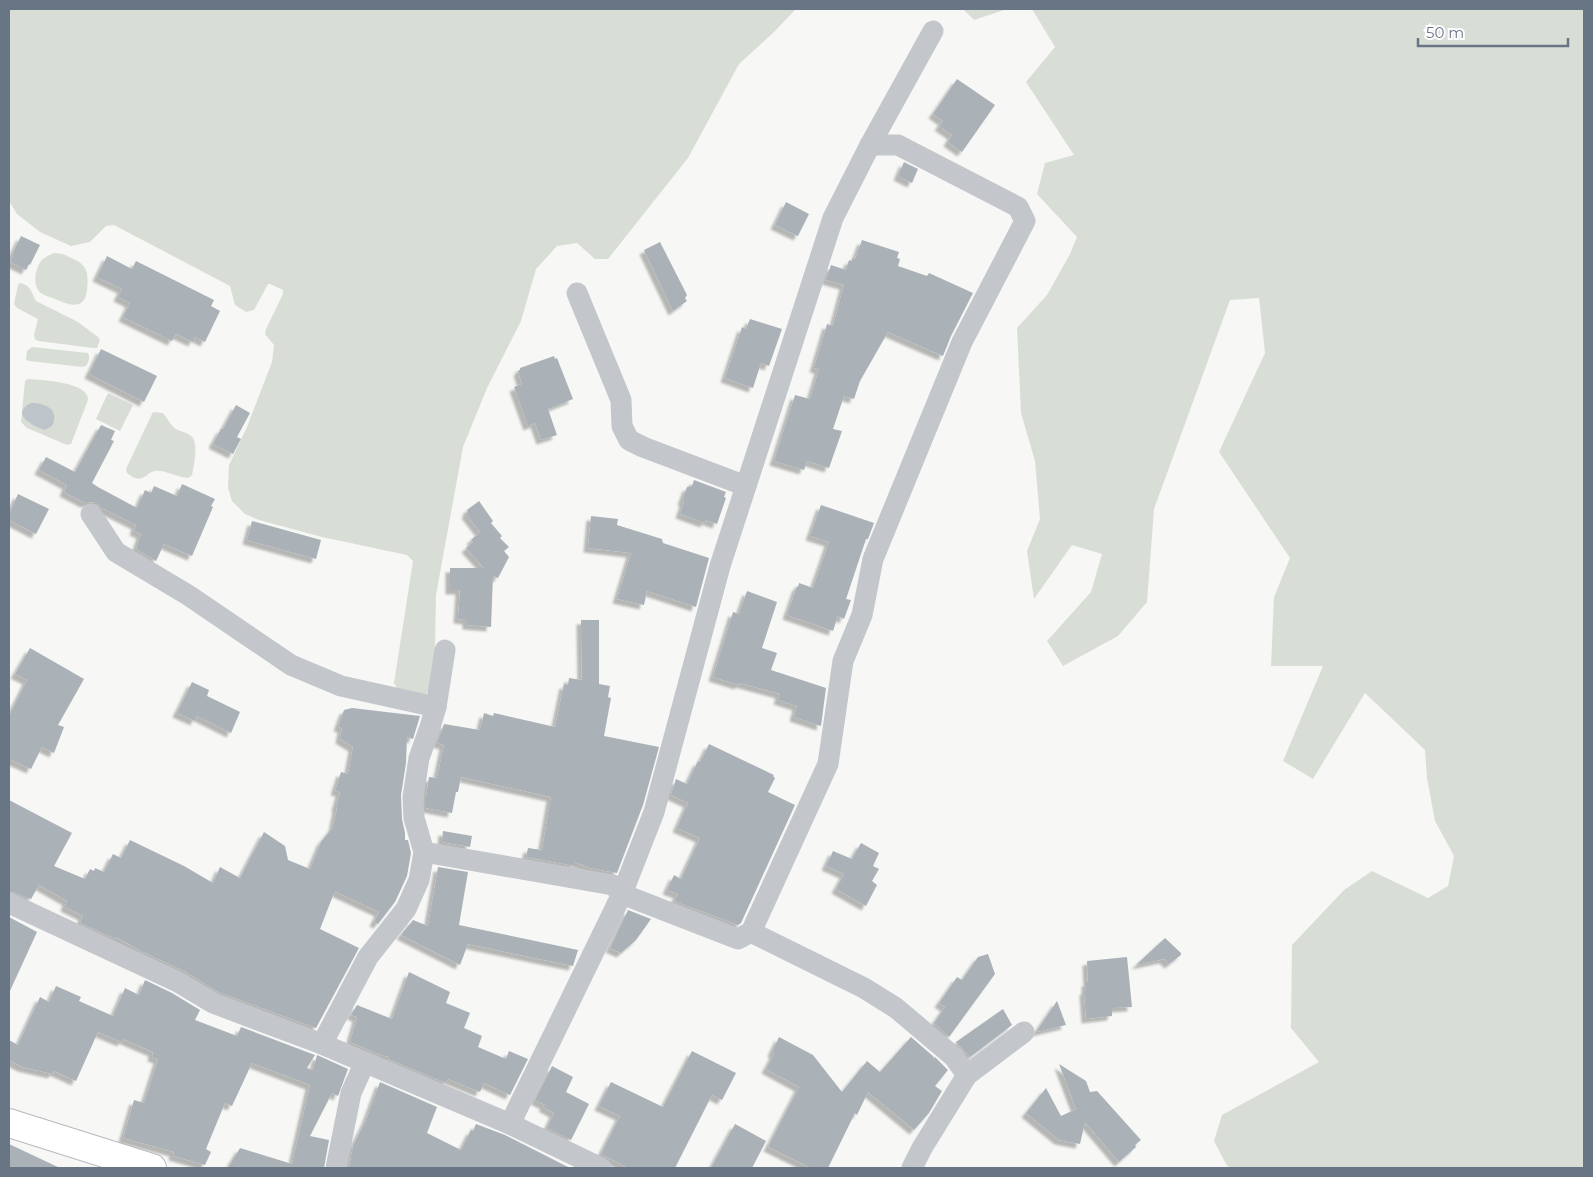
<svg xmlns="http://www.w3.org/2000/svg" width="1593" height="1177" font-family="Montserrat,sans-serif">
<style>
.green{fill:#d8ded6}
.water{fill:#bdc5cb}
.building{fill:#aab1b7;filter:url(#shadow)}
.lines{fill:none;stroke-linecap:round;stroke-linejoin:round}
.primary-casing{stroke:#b6babe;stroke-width:30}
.minor{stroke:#c3c6ca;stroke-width:21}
.primary{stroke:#fff;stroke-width:28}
</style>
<defs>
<filter id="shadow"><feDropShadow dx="-4.5" dy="4.5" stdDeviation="1" flood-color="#0004"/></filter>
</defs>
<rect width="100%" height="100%" fill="#f7f7f5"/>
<g class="green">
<path d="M 9,9 L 796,9 L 774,32 L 739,64 L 688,158 L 608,259 L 595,259 L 577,243 L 557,246 L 536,269 L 521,321 L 487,388 L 463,447 L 436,595 L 435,650 L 429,691 L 424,696 L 399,691 L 394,683 L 413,561 L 407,555 L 322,537 L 259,520 L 245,514 L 232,501 L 228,488 L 229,465 L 247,427 L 272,362 L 274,345 L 265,334 L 266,329 L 283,294 L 283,290 L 270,284 L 268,284 L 254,310 L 246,312 L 235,305 L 230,286 L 114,225 L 106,226 L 90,242 L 71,246 L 40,232 L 17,214 L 9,201 Z"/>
<path d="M 963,9 L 1007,9 L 974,20 Z"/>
<path d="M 1032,9 L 1584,9 L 1584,1168 L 1230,1168 L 1226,1164 L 1214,1141 L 1222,1115 L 1319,1062 L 1291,1028 L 1292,945 L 1344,890 L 1372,871 L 1428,898 L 1448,886 L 1454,856 L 1435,821 L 1427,778 L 1425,750 L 1365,693 L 1313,779 L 1283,761 L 1323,666 L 1271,666 L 1274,597 L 1290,558 L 1219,452 L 1265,353 L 1259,298 L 1230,300 L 1154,509 L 1147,602 L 1118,636 L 1063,666 L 1047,641 L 1091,592 L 1102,554 L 1072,545 L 1034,599 L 1027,551 L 1040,519 L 1035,461 L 1021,413 L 1017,328 L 1047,295 L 1070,254 L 1077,237 L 1037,194 L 1045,163 L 1074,155 L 1026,82 L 1055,47 Z"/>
<path d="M 54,253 C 60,253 64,254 69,257 C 87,264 89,271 87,290 C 85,311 68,305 55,299 C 51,297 45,296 41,293 C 32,286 35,269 41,261 C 44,257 50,255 54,253 Z"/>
<path d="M 20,283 C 31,285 31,292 36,301 L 78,322 L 98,337 L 100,340 L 97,348 L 93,348 L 38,341 L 35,339 L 34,335 L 38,319 L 17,308 L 14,304 L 18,285 Z"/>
<path d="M 32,347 L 88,353 C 90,358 89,361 86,366 L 82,367 L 29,361 L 26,360 L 27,351 Z"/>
<path d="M 28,379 C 42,380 89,382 88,400 L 71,444 L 67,445 L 27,428 L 21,422 L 25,381 Z"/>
<path d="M 108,393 L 133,405 L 120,431 L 96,419 Z"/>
<path d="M 153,412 L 163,413 C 167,418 171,426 176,429 C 181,432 187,432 191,436 C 199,442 194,466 192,475 L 188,478 C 178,477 169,472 160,471 C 144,469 146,488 127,473 L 126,469 Z"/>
</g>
<path class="water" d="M 31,403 C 45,403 60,409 52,426 L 45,430 C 33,426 9,414 31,403 Z"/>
<g class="building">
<path d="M 957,79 L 995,105 L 962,152 L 948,142 L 952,135 L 939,126 L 943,121 L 933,114 Z"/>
<path d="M 904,162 L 918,169 L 912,183 L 898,176 Z"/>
<path d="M 786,202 L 809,214 L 798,236 L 775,225 Z"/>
<path d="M 21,236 L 40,245 L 30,265 L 29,264 L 26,270 L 10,262 L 13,256 L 12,255 Z"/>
<path d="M 862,240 L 899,252 L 897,258 L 900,259 L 898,266 L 927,276 L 929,273 L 973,293 L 951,336 L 943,356 L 888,332 L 860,381 L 854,399 L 844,396 L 833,429 L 842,431 L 829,468 L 807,461 L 804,470 L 774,461 L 795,395 L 810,399 L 819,369 L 814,368 L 827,324 L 833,326 L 844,285 L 826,280 L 831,265 L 846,270 L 849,260 L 852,261 L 852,258 L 855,259 Z"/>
<path d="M 660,242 L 687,295 L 685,298 L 687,301 L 673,311 L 644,250 Z"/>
<path d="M 107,256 L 132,269 L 136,261 L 214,300 L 211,306 L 220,311 L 205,342 L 195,337 L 193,342 L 176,334 L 172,341 L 123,317 L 130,303 L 118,297 L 122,289 L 97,277 Z"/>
<path d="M 750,319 L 782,329 L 769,366 L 761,363 L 753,388 L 725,378 L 742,327 L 746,329 Z"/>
<path d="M 101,349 L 157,376 L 144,402 L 89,374 Z"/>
<path d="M 554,356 L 555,359 L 557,358 L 573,399 L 548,409 L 557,435 L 541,440 L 535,423 L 528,426 L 514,387 L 522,384 L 518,371 L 520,370 L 520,368 Z"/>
<path d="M 236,405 L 250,413 L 237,437 L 241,439 L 233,454 L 213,444 L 221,429 L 223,429 Z"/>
<path d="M 101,425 L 115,431 L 111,440 L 114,441 L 92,483 L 98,487 L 137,508 L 145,490 L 151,493 L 154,486 L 177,496 L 182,484 L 215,499 L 211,506 L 213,507 L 192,556 L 164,544 L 156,561 L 136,549 L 141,534 L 134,531 L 136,525 L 102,508 L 96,503 L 91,502 L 85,503 L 64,492 L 67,485 L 39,470 L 46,457 L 75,472 Z"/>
<path d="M 694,480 L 726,492 L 724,497 L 726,498 L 717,524 L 706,520 L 705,523 L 680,514 L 684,502 L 682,501 L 687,487 L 692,486 Z"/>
<path d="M 18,494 L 49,509 L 36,534 L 9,520 L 9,514 Z"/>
<path d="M 479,501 L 493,521 L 491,523 L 502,536 L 500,538 L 509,547 L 504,551 L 509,557 L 498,578 L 493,576 L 491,627 L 467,625 L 467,620 L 458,619 L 460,590 L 450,590 L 450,568 L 484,568 L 466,548 L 473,542 L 471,540 L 480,532 L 466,514 L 468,512 L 467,510 Z"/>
<path d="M 821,505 L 874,523 L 868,539 L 866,539 L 846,599 L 851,600 L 844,619 L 838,616 L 833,631 L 787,615 L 797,586 L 798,587 L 799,583 L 813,588 L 829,542 L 810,536 Z"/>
<path d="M 591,516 L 618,519 L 617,525 L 662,539 L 663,543 L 709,558 L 696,607 L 647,591 L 644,605 L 617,599 L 631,553 L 588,548 Z"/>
<path d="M 252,521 L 321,540 L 316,559 L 247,540 Z"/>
<path d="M 747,591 L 777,602 L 762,648 L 777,653 L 771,670 L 826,688 L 821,726 L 794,717 L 797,706 L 778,700 L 780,694 L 740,683 L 739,685 L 713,677 L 733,612 L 739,614 Z"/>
<path d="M 581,620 L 599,620 L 599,684 L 610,686 L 608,697 L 611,698 L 604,736 L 659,747 L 643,805 L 617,873 L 590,868 L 575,862 L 575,866 L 526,857 L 528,848 L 542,850 L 551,797 L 461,777 L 458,792 L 456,792 L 452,813 L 426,808 L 426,798 L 429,777 L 437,778 L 444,745 L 437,743 L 444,724 L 480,730 L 484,713 L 493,716 L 494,713 L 555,727 L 564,684 L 568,685 L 569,678 L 582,680 Z"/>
<path d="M 30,648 L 84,679 L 58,725 L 64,727 L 54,753 L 42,747 L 31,769 L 9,759 L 9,716 L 27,680 L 15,674 Z"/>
<path d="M 192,682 L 209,690 L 207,696 L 240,712 L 231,733 L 197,716 L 195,721 L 177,713 Z"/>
<path d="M 352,708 L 420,716 L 413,739 L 407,737 L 406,763 L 401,795 L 402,819 L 405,833 L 405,840 L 408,840 L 411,853 L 407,876 L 395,902 L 378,924 L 374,922 L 379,912 L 336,892 L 334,893 L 320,929 L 359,948 L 316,1028 L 218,992 L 184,971 L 141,951 L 116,937 L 116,939 L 80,923 L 83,916 L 65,907 L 67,901 L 39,885 L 31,899 L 9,891 L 9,800 L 72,833 L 54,866 L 85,879 L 90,869 L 94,871 L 95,868 L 104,872 L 113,854 L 121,858 L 130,840 L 184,866 L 213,883 L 220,867 L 240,878 L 264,832 L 285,846 L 288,860 L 310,869 L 321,842 L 333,827 L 337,808 L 336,807 L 340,792 L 335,791 L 341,772 L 348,774 L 353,747 L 340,739 L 342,728 L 338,727 L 344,710 Z"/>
<path d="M 709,744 L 774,775 L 773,776 L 775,778 L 768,792 L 795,805 L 741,923 L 738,925 L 674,901 L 678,894 L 667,890 L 674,875 L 681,879 L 700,838 L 677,828 L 688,803 L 671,795 L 676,779 L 687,784 L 698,761 L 700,762 Z"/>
<path d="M 443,831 L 472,836 L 470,847 L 442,842 Z"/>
<path d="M 861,843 L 879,853 L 873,866 L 879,869 L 872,881 L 877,885 L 866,906 L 836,889 L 844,874 L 826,866 L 833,851 L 852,859 Z"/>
<path d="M 438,867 L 468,872 L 459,925 L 578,950 L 573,966 L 468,944 L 460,965 L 401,935 L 413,920 L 428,926 Z"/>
<path d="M 628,910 L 651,919 L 636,940 L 621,953 L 610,948 Z"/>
<path d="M 9,917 L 37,932 L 9,993 Z"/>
<path d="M 1165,938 L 1181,953 L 1181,955 L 1169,964 L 1164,959 L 1136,965 Z"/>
<path d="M 988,954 L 995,974 L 949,1037 L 934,1023 L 945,1007 L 939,1003 L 957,977 L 962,980 L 978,957 Z"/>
<path d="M 1127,957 L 1132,1007 L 1112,1008 L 1112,1016 L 1086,1019 L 1084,991 L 1086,990 L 1086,982 L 1088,982 L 1087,961 Z"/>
<path d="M 409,972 L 450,992 L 446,1003 L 470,1013 L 464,1028 L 482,1036 L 478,1047 L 506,1059 L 509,1051 L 528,1059 L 510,1095 L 484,1083 L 480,1092 L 448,1079 L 446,1083 L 388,1059 L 389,1057 L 378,1054 L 350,1042 L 357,1017 L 351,1015 L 357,1005 L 392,1019 Z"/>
<path d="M 145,980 L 172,993 L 200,1010 L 195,1020 L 237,1036 L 241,1027 L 315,1055 L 307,1068 L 313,1070 L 317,1055 L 348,1069 L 338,1096 L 332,1093 L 310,1136 L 329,1140 L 324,1168 L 228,1168 L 240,1148 L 292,1164 L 310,1085 L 252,1063 L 232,1106 L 225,1103 L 206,1149 L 211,1152 L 205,1165 L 173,1156 L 174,1152 L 123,1138 L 134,1100 L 144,1103 L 158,1059 L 152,1057 L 153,1052 L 123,1039 L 122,1042 L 98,1032 L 76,1081 L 54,1071 L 53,1074 L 22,1067 L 9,1060 L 9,1040 L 18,1045 L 40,997 L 49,1002 L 56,986 L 81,997 L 79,1001 L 113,1016 L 125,988 L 139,995 Z"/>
<path d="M 1057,1001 L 1066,1025 L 1036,1032 Z"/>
<path d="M 1003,1009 L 1012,1025 L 970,1057 L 956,1042 Z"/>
<path d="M 779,1037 L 813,1055 L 842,1092 L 867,1061 L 880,1072 L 911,1037 L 934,1057 L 933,1059 L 935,1057 L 948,1070 L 935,1086 L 942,1091 L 929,1113 L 914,1130 L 868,1092 L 857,1115 L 855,1113 L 828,1168 L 811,1168 L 768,1147 L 799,1087 L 766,1069 L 774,1054 L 772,1052 Z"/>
<path d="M 692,1051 L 736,1073 L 722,1100 L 712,1095 L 675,1168 L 628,1168 L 601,1154 L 620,1116 L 599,1106 L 611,1082 L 663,1107 Z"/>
<path d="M 1059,1064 L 1086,1081 L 1090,1092 L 1097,1091 L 1141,1140 L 1135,1145 L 1136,1147 L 1119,1162 L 1085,1122 L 1080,1144 L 1059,1140 L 1026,1113 L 1046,1088 L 1061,1116 L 1076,1109 Z"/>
<path d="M 552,1066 L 573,1077 L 566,1092 L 589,1104 L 571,1140 L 547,1128 L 554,1113 L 543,1107 L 545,1105 L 535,1100 Z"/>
<path d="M 380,1082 L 437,1107 L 427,1133 L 461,1150 L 471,1130 L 473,1131 L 476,1124 L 505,1135 L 570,1168 L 349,1168 L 353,1146 L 366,1120 Z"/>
<path d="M 735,1124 L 766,1141 L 752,1168 L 711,1168 Z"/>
<path d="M 9,1144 L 60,1168 L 9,1168 Z"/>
</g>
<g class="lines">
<g class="primary-casing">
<path id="primary" d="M 9,1123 L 152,1168"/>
</g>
<g class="minor">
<path d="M 577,293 L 621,400 L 622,426 L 629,440 L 643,447 L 746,486"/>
<path d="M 91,514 L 116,552 L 188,595 L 291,665 L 341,686 L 436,707"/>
<path d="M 424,852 L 613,885 L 622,894 L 738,939 L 751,932 L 828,764 L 843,661 L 862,615 L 873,559 L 962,342 L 1025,221 L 1018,207 L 898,145 L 870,145"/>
<path d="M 9,903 L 178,982 L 213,1003 L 322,1044 L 510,1124 L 601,1168"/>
<path d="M 751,932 L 864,988 L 896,1008 L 954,1057 L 967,1075"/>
<path d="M 322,1044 L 368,957 L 406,909 L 419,880 L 424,852 L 414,818 L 413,797 L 419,758 L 430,727 L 436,707 L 445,650"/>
<path d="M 510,1124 L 622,894 L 654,812 L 720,566 L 833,218 L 870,145 L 933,31"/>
<path d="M 336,1168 L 351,1093 L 365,1062"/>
<path d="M 912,1168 L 922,1148 L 967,1075 L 1024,1032"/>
</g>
<use href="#primary" class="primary"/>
</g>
<rect width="1593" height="1177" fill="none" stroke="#687584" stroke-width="20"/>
<path d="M1418 38v8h150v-8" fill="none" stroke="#687584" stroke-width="2.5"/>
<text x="1426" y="38" font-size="15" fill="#687584" stroke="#ffffff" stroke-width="4" paint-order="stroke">50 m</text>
</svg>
